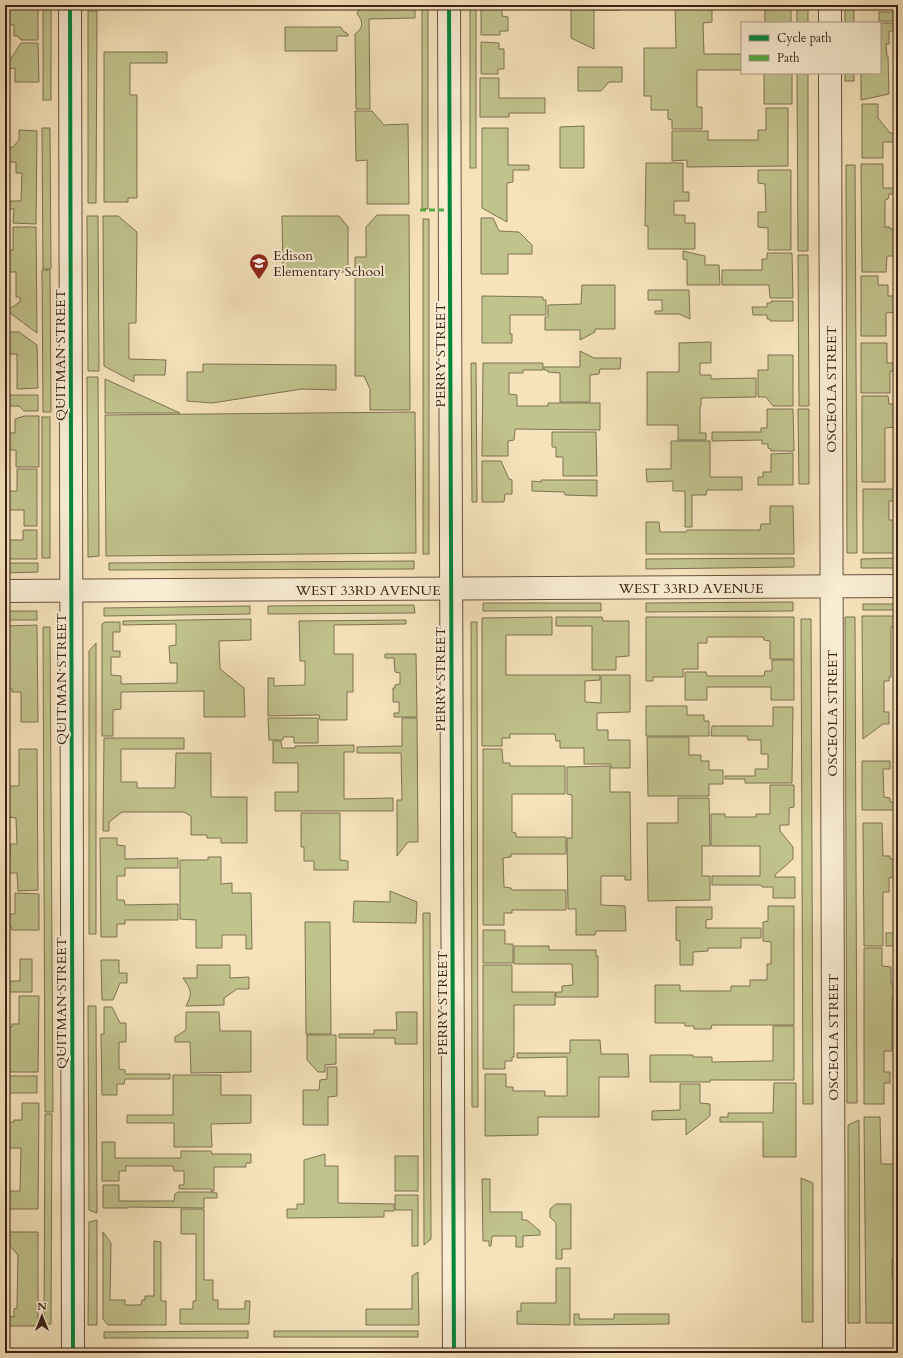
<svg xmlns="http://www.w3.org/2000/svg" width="903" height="1358" font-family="Cardo,serif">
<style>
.green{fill:#c1c38d;stroke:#7e7252}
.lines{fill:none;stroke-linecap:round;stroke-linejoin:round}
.minor-casing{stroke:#6a5240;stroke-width:24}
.minor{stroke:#f9edd3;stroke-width:22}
.quiet{stroke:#55aa42;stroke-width:3;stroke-dasharray:6 3;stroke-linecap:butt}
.cycleway-casing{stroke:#f9edd3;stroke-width:6}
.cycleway{stroke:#00873e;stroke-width:4}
.labels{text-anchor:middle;stroke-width:4;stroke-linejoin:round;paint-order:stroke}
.poi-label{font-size:14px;fill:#3c2216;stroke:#f9edd3;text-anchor:start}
.street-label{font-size:14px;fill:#3c2216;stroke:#f9edd3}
</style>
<rect width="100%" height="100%" fill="#f6e3bc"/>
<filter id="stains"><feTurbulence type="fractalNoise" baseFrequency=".005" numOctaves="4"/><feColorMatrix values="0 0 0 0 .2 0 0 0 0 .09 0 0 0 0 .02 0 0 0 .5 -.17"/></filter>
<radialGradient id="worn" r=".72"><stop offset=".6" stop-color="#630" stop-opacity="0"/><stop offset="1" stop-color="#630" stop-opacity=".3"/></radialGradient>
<g class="green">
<path d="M 6,5 L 38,5 L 38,40 L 21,40 L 18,36 L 14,36 L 14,25 L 7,25 L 7,23 L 5,23 Z"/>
<rect x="43" y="5" width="8" height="95"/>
<path d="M 361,5 L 415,5 L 415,18 L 369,19 L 370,109 L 356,109 L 355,34 C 363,29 364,21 357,14 Z"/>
<path d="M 422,5 L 428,5 L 428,209 L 422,208 Z"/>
<rect x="470" y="5" width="6" height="163"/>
<path d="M 481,5 L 502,5 L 502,16 L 508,17 L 508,31 L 500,31 L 500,35 L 481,35 Z"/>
<path d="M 571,5 L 620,5 L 620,10 L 594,10 L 594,49 L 571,38 Z"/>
<path d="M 675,5 L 712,5 L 712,22 L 703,23 L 704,54 L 742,54 L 742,70 L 697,70 L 697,107 L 702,107 L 702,129 L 672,129 L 672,120 L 668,119 L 668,110 L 651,110 L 651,96 L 644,96 L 644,48 L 676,48 Z"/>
<path d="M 714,5 L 791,5 L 791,23 L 765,23 L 765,6 L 714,6 Z"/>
<rect x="797" y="5" width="11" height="18"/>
<rect x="845" y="5" width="9" height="18"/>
<path d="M 88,11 L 97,11 L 96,203 L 88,203 Z"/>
<rect x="879" y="12" width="19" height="9"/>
<path d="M 876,23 L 893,23 L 894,31 L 889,31 L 889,44 L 886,44 L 887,56 L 888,56 L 889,94 L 861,100 L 861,73 L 880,73 L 880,23 Z"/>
<path d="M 285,27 L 341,27 L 343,31 L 348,34 L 348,36 L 337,36 L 337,51 L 285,51 Z"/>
<path d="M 481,42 L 499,43 L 499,49 L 504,49 L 504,69 L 498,69 L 498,74 L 481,74 Z"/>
<path d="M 21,43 L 38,43 L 39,82 L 15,82 L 15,68 L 8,69 L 8,66 L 5,66 L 5,60 L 10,60 Z"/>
<path d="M 104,52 L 167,52 L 167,63 L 130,63 L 130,95 L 137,95 L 137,198 L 128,198 L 128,202 L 104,202 Z"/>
<path d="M 578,67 L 622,67 L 622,82 L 609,82 L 601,91 L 578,91 Z"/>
<path d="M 758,73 L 792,73 L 792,104 L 764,104 L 764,73 Z"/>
<path d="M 797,73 L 808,73 L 808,251 L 798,251 Z"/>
<rect x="845" y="73" width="9" height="8"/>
<path d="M 480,78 L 499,78 L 499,98 L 545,98 L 545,113 L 509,113 L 509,117 L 480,117 Z"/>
<path d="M 862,104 L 878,104 L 878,118 L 890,133 L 898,133 L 898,142 L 883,142 L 883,158 L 862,158 Z"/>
<path d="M 766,108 L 788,108 L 788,166 L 687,167 L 687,160 L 672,161 L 672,131 L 708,131 L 708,140 L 758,140 L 758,130 L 766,130 Z"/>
<path d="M 355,111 L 372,111 L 384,125 L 408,124 L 409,204 L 367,204 L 367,160 L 356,161 Z"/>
<path d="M 584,126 L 584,168 L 560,168 L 560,127 Z"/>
<path d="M 42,128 L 50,128 L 51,269 L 43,269 Z"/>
<path d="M 482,128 L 508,128 L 508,165 L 529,165 L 529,170 L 513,170 L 513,182 L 507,183 L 507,222 L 482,208 Z"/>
<path d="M 19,130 L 37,131 L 36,224 L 13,223 L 14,209 L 5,209 L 5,201 L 21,201 L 22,173 L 16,173 L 16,162 L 7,162 L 7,160 L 5,160 L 5,148 L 13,147 L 19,140 Z"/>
<path d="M 646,163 L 683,163 L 683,192 L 689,192 L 689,201 L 674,201 L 674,215 L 685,215 L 685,223 L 695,223 L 695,249 L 648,249 L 648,226 L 645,226 Z"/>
<path d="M 861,164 L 883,164 L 883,188 L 894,188 L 894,194 L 889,194 L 888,199 L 885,200 L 885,227 L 890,227 L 890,229 L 898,229 L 898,256 L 887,256 L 886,272 L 862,272 Z"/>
<path d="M 846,165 L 855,165 L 857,553 L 847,553 Z"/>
<path d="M 758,170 L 791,170 L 791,250 L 768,250 L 768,228 L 758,227 L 758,212 L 766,212 L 765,184 L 758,183 Z"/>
<path d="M 377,215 L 409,215 L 410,410 L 370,410 L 370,389 L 364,376 L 355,376 L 355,257 L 366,257 L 366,227 Z"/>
<path d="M 87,216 L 98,216 L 99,371 L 88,371 Z"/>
<path d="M 103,216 L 118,216 L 137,232 L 136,323 L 129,323 L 129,359 L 166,360 L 165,375 L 134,375 L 134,382 L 104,366 Z"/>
<path d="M 282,216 L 339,216 L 348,227 L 348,272 L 283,272 Z"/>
<path d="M 481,218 L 493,218 L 499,231 L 519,232 L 532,245 L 532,254 L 508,254 L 508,274 L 481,274 Z"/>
<rect x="423" y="219" width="6" height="335"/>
<path d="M 13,227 L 36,227 L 37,333 L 10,313 L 9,309 L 20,302 L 20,297 L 16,297 L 16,272 L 8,272 L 8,250 L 13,250 Z"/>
<path d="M 683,251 L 705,256 L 705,265 L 719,265 L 720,285 L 687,285 L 687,260 L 683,259 Z"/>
<path d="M 767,253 L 792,253 L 793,298 L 770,298 L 769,285 L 722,285 L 722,270 L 762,270 L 762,259 L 767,259 Z"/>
<path d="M 798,255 L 808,255 L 809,406 L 799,406 Z"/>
<path d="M 42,270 L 50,270 L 51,412 L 43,412 Z"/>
<path d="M 861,276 L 878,276 L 878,285 L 888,285 L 888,296 L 898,296 L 898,312 L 886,313 L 886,336 L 861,336 Z"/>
<path d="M 582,285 L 615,285 L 615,329 L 595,329 L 595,332 L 580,340 L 580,330 L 545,330 L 545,317 L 548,317 L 548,305 L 581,304 Z"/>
<path d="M 648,290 L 689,290 L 690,319 L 679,314 L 655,314 L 655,311 L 662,311 L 662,300 L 648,300 Z"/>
<path d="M 482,296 L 543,297 L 543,300 L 546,300 L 546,315 L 510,315 L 510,334 L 512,334 L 512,343 L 482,343 Z"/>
<path d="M 771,301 L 793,301 L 793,321 L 770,321 L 770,319 L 767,319 L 767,315 L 753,315 L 752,307 L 767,307 L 767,303 L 771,303 Z"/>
<path d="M 9,332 L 19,332 L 37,345 L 38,388 L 17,389 L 17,354 L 5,354 L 5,348 L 9,347 Z"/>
<path d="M 711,342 L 711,363 L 700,363 L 700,375 L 711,375 L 711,379 L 756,378 L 756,397 L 701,398 L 701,406 L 700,406 L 700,433 L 706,433 L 706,440 L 678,440 L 678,425 L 647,425 L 647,372 L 679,372 L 679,343 Z"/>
<path d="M 861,343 L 887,343 L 887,363 L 898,363 L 898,371 L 890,371 L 890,393 L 861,393 Z"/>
<path d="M 580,351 L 594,358 L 621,358 L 620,369 L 600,369 L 599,374 L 590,375 L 590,402 L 560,402 L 560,373 L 548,372 L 547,370 L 544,370 L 544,367 L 580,367 Z"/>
<path d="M 768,355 L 793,355 L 793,406 L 773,406 L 766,397 L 758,397 L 758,370 L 768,370 Z"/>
<path d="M 471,363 L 476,363 L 477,502 L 472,502 Z"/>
<path d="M 483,363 L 543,363 L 543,370 L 523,370 L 523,373 L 509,373 L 509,394 L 517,395 L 517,406 L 548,406 L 548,403 L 600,403 L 600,430 L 515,429 L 514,440 L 508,441 L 508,456 L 482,456 Z"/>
<path d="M 203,364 L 336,365 L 336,390 L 302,389 L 212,403 L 187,401 L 187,372 L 203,372 Z"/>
<path d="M 87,377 L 98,377 L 99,539 L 99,556 L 88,557 Z"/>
<path d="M 105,379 L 180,413 L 105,413 Z"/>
<path d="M 38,395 L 38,411 L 24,411 L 19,406 L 8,406 L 8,403 L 5,403 L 5,395 Z"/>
<path d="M 862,396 L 888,396 L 889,404 L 898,404 L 898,427 L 885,428 L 885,482 L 862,482 Z"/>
<path d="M 767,409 L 793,409 L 794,451 L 771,451 L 771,449 L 768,448 L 768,444 L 762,444 L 762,440 L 712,441 L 712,432 L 761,432 L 761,428 L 767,428 Z"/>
<path d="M 798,409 L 809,409 L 809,484 L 799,484 Z"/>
<path d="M 415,412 L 416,553 L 106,556 L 105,415 Z"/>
<path d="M 24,416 L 39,416 L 39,467 L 16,467 L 16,450 L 6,450 L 5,437 L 9,437 L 9,433 L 15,433 L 15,419 Z"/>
<rect x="42" y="417" width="8" height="141"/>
<path d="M 552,432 L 596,432 L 597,476 L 563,476 L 563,457 L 556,457 L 556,447 L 552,447 Z"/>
<path d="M 671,441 L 710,441 L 710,477 L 742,477 L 742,490 L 707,490 L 706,495 L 692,495 L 692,527 L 685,527 L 685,491 L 673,491 L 673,481 L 647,482 L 646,469 L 671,469 Z"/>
<path d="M 793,453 L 793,485 L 758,485 L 758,477 L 763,477 L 763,472 L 771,472 L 771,454 Z"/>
<path d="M 482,461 L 501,461 L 509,479 L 512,480 L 512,494 L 505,494 L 504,502 L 482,502 Z"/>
<path d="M 17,469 L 37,469 L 37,526 L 24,526 L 24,510 L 5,510 L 6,491 L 17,491 Z"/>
<path d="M 541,480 L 597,480 L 597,496 L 565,495 L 564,492 L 532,491 L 532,481 L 541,482 Z"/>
<path d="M 863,489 L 894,489 L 894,501 L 889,501 L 889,520 L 895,520 L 895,553 L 863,553 Z"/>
<path d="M 770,506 L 793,506 L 794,554 L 646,554 L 646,522 L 659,522 L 660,532 L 686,532 L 687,530 L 760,530 L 761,524 L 770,524 Z"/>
<path d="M 23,530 L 37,530 L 37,559 L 5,559 L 5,540 L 23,540 Z"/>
<path d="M 794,558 L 794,567 L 646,569 L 646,559 Z"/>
<path d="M 898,558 L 898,568 L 861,568 L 861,559 Z"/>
<path d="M 414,561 L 414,569 L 109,570 L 109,563 Z"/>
<path d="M 5,563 L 38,563 L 38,572 L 5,573 Z"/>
<path d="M 793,602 L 793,611 L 646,612 L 646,603 Z"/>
<path d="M 601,603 L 601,611 L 483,611 L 483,603 Z"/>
<rect x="863" y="604" width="35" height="6"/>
<path d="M 414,605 L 415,613 L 268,614 L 268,606 Z"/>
<path d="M 250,606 L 250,614 L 104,616 L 104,608 Z"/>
<rect x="5" y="611" width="32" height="9"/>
<path d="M 862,616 L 898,616 L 898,627 L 891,627 L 891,677 L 889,677 L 889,681 L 884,681 L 884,712 L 889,712 L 889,724 L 883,724 L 863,739 Z"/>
<path d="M 552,617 L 552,635 L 506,635 L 506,675 L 600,675 L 600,680 L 585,681 L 585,702 L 601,703 L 601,675 L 630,675 L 630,712 L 597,713 L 597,730 L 608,730 L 608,740 L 630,740 L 630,768 L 611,768 L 611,764 L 584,764 L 584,748 L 560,748 L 560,741 L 556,741 L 555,734 L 510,734 L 510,738 L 502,738 L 502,746 L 482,746 L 482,618 Z"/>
<path d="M 556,617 L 602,617 L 603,621 L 629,621 L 629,656 L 616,657 L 616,670 L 592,670 L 592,626 L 556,626 Z"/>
<path d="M 646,617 L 794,617 L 794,659 L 770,659 L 770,641 L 764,640 L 763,637 L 707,637 L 707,643 L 698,643 L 698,669 L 683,669 L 683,677 L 653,677 L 653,681 L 646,681 Z"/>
<path d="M 845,617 L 855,617 L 857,1103 L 847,1103 Z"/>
<path d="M 251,619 L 251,640 L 219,641 L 220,669 L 244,688 L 245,717 L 204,717 L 204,691 L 121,692 L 121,709 L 113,710 L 113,736 L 102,736 L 102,624 L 105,622 L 120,622 L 120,632 L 113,632 L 113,651 L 120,651 L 120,657 L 111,657 L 111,675 L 121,676 L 121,684 L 177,683 L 177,663 L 170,663 L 169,646 L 176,645 L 176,624 L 123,625 L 123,621 Z"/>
<path d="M 801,619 L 811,619 L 813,1104 L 803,1104 Z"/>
<path d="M 406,620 L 406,624 L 334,625 L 334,654 L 353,654 L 353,692 L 347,692 L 347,720 L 320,720 L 319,715 L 268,716 L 268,678 L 274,678 L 274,686 L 305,685 L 305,661 L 300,661 L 299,621 Z"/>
<path d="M 471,622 L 477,622 L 478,1107 L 472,1107 Z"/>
<path d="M 37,625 L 38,722 L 21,722 L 21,692 L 12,692 L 12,689 L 6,689 L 6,626 Z"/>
<path d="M 43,627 L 50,627 L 53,1112 L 45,1112 Z"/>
<path d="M 96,643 L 96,934 L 89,934 L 89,651 Z"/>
<path d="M 385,654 L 416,654 L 417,717 L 394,717 L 394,713 L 399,713 L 399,702 L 393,702 L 393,688 L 395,688 L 395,685 L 400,684 L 400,673 L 395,672 L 394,658 L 385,658 Z"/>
<path d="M 772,660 L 794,660 L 794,700 L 771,700 L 771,687 L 707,687 L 707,700 L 685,700 L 685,672 L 706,672 L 707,676 L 764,676 L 765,671 L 772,671 Z"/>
<path d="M 646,706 L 687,706 L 687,715 L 704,715 L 704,721 L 709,721 L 709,736 L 646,736 Z"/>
<path d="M 773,707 L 793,707 L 792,783 L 745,783 L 745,779 L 725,779 L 725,776 L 755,776 L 755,769 L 768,769 L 768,754 L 761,754 L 761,740 L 748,740 L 747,736 L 711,736 L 712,726 L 773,726 Z"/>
<path d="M 268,718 L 318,718 L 318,743 L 294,743 L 294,737 L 283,737 L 283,740 L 269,740 Z"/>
<path d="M 402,718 L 417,718 L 418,842 L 408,842 L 397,856 L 397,800 L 402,800 L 401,753 L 357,753 L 357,747 L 402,746 Z"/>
<path d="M 647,737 L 689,737 L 689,755 L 701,755 L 701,761 L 709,761 L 709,770 L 723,770 L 723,784 L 709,784 L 709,796 L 648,796 Z"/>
<path d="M 104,738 L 184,738 L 184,749 L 121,749 L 121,782 L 137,782 L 137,788 L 175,788 L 176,753 L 211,753 L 211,797 L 247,797 L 247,843 L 221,843 L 221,838 L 207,838 L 207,835 L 191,835 L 191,816 L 184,812 L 122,812 L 109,822 L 109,831 L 103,831 Z"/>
<path d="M 273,741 L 281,741 L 282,748 L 295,748 L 295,746 L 354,745 L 354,752 L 344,752 L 344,799 L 393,798 L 393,811 L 275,811 L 275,792 L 298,792 L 298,763 L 273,763 Z"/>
<path d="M 19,749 L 37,749 L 38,890 L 18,891 L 17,873 L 8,873 L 8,866 L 6,866 L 6,860 L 10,860 L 10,844 L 17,844 L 16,818 L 8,817 L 8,810 L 5,809 L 5,786 L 19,786 Z"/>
<path d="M 483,749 L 502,749 L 503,763 L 510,763 L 510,766 L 565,766 L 565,794 L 512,794 L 512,832 L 516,833 L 516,837 L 566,837 L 566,854 L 511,854 L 511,857 L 503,858 L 504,887 L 511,888 L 512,890 L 566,890 L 566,910 L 512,910 L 512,913 L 504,913 L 504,925 L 483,925 Z"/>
<path d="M 890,761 L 890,769 L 883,769 L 884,797 L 890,798 L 890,802 L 898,802 L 898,810 L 862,810 L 862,761 Z"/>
<path d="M 610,766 L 610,792 L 630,792 L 631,880 L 625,880 L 625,876 L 601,876 L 601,905 L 625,906 L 626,931 L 596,931 L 595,935 L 576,935 L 576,909 L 568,909 L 567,838 L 572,838 L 572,795 L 567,794 L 567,767 Z"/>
<path d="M 770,785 L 794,785 L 794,807 L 789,808 L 789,825 L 780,825 L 780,831 L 793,847 L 793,859 L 775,875 L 775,877 L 795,877 L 795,898 L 773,898 L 773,887 L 762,887 L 761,885 L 712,885 L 712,876 L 760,876 L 760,846 L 711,846 L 711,814 L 725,814 L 725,817 L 756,817 L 756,814 L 770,814 Z"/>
<path d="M 678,798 L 709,798 L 710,846 L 702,846 L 702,876 L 710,876 L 710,900 L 648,901 L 647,823 L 678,823 Z"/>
<path d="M 301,813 L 340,813 L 340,860 L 348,861 L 348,870 L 314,870 L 314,861 L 304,861 L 304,847 L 301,847 Z"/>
<path d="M 863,823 L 882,823 L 883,856 L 890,856 L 890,859 L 896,859 L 896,877 L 889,878 L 889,892 L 883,892 L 883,946 L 864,946 Z"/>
<path d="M 100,838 L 117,838 L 117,845 L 125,846 L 125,859 L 178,858 L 178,868 L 125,868 L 125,876 L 117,876 L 117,900 L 124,900 L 125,905 L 178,904 L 178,920 L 125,920 L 125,924 L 117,924 L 117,937 L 101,937 Z"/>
<path d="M 208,857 L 221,857 L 221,884 L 232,883 L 232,893 L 251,893 L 252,949 L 246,949 L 246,935 L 222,935 L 222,948 L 196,948 L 196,920 L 180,919 L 180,860 L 208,860 Z"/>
<path d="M 390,891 L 417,902 L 416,923 L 353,922 L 354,901 L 390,902 Z"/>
<path d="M 15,893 L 39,894 L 39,930 L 12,930 L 11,926 L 7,926 L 7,914 L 15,914 Z"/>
<path d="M 768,906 L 794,906 L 794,1025 L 712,1025 L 711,1029 L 694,1029 L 694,1026 L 685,1026 L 685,1023 L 655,1023 L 655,985 L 680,985 L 680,991 L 731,991 L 731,986 L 750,986 L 750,980 L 767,980 L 767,964 L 771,964 L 771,942 L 763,941 L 763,922 L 768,921 Z"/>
<path d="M 676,907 L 712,907 L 712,919 L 706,920 L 706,928 L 761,928 L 761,938 L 741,938 L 741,948 L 708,948 L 708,951 L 693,952 L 693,965 L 680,965 L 680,941 L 676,940 Z"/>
<path d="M 423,913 L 430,913 L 431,1239 L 424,1245 Z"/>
<path d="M 305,922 L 330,922 L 331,1034 L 306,1034 Z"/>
<path d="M 483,930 L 505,930 L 505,944 L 513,944 L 513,963 L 483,963 Z"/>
<rect x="886" y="933" width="12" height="13"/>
<path d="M 514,946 L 549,946 L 549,950 L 596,950 L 596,956 L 598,956 L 598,997 L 556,997 L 556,992 L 562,992 L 562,986 L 573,985 L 572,964 L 514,964 Z"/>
<path d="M 864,948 L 882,948 L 882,966 L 891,967 L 891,984 L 898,984 L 898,996 L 892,996 L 892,1051 L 884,1051 L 884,1072 L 890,1072 L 890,1083 L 884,1083 L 884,1104 L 864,1104 Z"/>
<path d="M 20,959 L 32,959 L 32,992 L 5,992 L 5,981 L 20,981 Z"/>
<path d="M 101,960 L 119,960 L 119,973 L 127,973 L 127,983 L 120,983 L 113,1000 L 102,1000 Z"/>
<path d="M 197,965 L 230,965 L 230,978 L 249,977 L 249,989 L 237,989 L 224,998 L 224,1005 L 186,1006 C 193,992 191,990 183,978 L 197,978 Z"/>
<path d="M 483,965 L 512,965 L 512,992 L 555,992 L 555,1005 L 514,1005 L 514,1057 L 512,1057 L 512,1061 L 505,1061 L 505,1069 L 483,1069 Z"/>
<path d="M 19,996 L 39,996 L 38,1072 L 8,1072 L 9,1040 L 5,1039 L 5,1027 L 12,1027 L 12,1024 L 19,1024 Z"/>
<path d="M 88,1006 L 96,1006 L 97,1213 L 89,1210 Z"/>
<path d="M 104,1007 L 112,1007 L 120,1023 L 126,1023 L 126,1042 L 119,1042 L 119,1069 L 125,1070 L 125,1074 L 170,1074 L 170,1079 L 125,1079 L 124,1084 L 117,1084 L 117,1095 L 102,1095 L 101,1034 L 104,1034 Z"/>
<path d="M 186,1012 L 219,1012 L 220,1031 L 251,1031 L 251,1072 L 191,1073 L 190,1042 L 175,1042 L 175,1037 L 186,1030 Z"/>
<path d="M 396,1012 L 417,1012 L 417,1044 L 395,1044 L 395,1038 L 339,1038 L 339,1034 L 374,1034 L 374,1030 L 397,1030 Z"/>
<path d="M 773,1026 L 794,1026 L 794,1080 L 710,1080 L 710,1082 L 650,1082 L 650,1055 L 693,1055 L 693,1057 L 712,1057 L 712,1062 L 773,1061 Z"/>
<path d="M 307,1035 L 336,1035 L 336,1064 L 325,1065 L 325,1072 L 318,1072 L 307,1060 Z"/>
<path d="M 570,1040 L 600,1040 L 601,1054 L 628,1054 L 629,1077 L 599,1077 L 599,1117 L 538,1117 L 538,1135 L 485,1136 L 485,1074 L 506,1074 L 506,1087 L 513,1087 L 513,1091 L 545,1091 L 545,1096 L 567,1096 L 567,1057 L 517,1058 L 517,1053 L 570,1053 Z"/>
<path d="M 327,1067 L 337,1067 L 337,1096 L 328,1097 L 328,1125 L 303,1125 L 303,1090 L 319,1090 L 320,1080 L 327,1079 Z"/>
<path d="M 173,1075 L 221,1075 L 221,1095 L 251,1095 L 251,1123 L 211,1124 L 212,1147 L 174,1147 L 174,1123 L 127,1123 L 127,1115 L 173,1115 Z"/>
<rect x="5" y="1076" width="32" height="17"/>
<path d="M 774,1083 L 796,1083 L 796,1157 L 763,1157 L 763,1122 L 720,1122 L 720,1117 L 728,1117 L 728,1113 L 773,1113 Z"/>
<path d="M 680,1084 L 700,1084 L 700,1103 L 710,1104 L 710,1116 L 686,1135 L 686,1119 L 652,1120 L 652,1111 L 680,1110 Z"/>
<path d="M 22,1103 L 39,1103 L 38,1209 L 8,1209 L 7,1242 L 5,1240 L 5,1191 L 20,1191 L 21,1148 L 5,1148 L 5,1122 L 14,1122 L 14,1120 L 22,1120 Z"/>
<path d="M 45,1114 L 52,1114 L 51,1324 L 44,1324 Z"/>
<path d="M 864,1117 L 880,1117 L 881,1164 L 898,1164 L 898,1225 L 896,1226 L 896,1259 L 892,1259 L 892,1278 L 898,1278 L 898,1323 L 866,1323 Z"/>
<path d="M 859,1120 L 860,1323 L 848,1323 L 848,1125 Z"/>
<path d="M 102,1142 L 115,1142 L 115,1158 L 181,1158 L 181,1151 L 211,1151 L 212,1154 L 251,1154 L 251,1163 L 246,1163 L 246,1167 L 214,1167 L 214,1191 L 211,1191 L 211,1189 L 179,1189 L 179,1185 L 184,1185 L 184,1171 L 174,1171 L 173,1166 L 126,1166 L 126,1171 L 119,1171 L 119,1181 L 102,1181 Z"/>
<path d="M 325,1154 L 325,1166 L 338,1166 L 338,1203 L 394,1204 L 394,1211 L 384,1211 L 384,1217 L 287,1218 L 287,1209 L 297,1209 L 297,1204 L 304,1204 L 304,1160 Z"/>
<rect x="395" y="1156" width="23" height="35"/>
<path d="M 801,1178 L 813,1183 L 813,1322 L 802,1322 Z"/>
<path d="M 482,1179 L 490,1179 L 490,1212 L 522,1212 L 522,1220 L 527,1220 L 540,1231 L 540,1235 L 523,1236 L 523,1247 L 516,1247 L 516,1236 L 492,1236 L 491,1246 L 489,1246 L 489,1241 L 483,1241 Z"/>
<path d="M 103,1185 L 119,1185 L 119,1201 L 174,1201 L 175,1194 L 178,1192 L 214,1192 L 214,1193 L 217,1193 L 217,1198 L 204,1198 L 204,1208 L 129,1207 L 128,1208 L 103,1208 Z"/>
<path d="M 395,1195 L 418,1195 L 418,1246 L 412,1246 L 412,1210 L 395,1210 Z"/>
<path d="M 556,1204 L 571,1204 L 571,1249 L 562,1249 L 562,1259 L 556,1259 L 556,1223 L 550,1217 L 550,1209 Z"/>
<path d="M 181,1209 L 204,1209 L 204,1280 L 213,1280 L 213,1300 L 218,1300 L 218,1309 L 245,1309 L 245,1301 L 250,1301 L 249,1324 L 180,1324 L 180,1309 L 193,1309 L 193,1301 L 196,1301 L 196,1234 L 181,1234 Z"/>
<path d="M 97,1220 L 97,1325 L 88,1325 L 89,1222 Z"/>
<path d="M 9,1232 L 38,1232 L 38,1326 L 5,1326 L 5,1316 L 14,1317 L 14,1309 L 17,1308 L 18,1255 L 9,1245 Z"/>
<path d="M 103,1232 L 111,1243 L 110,1300 L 125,1300 L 125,1305 L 141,1305 L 142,1300 L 145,1300 L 145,1296 L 154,1296 L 154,1241 L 161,1242 L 161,1301 L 166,1301 L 166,1325 L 108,1325 L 103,1319 Z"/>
<path d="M 556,1268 L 570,1268 L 570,1325 L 517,1324 L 517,1311 L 521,1311 L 521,1303 L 556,1303 Z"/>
<path d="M 418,1272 L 419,1325 L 366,1325 L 366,1309 L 412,1309 L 412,1276 Z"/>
<path d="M 574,1314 L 579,1314 L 579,1319 L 614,1319 L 614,1314 L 669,1314 L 669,1324 L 574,1325 Z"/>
<path d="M 248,1331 L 248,1338 L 104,1338 L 104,1332 Z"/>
<rect x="274" y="1331" width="144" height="6"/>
</g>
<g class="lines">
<g class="minor-casing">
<g id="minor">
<path d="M 70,5 L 73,1353"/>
<path d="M 449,5 L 454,1353"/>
<path d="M 830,5 L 830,23"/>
<path d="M 830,73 L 834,1353"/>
<path d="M 5,591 L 898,586"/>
</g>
</g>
<use href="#minor" class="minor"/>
<path class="quiet" d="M 420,210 L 450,210"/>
<g class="cycleway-casing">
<g id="cycleway">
<path d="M 70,5 L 73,1353"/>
<path d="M 449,5 L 454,1353"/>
</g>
</g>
<use href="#cycleway" class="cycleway"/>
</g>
<defs>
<g id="school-pin" transform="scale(1)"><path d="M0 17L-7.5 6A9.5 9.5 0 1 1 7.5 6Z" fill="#8f2418" stroke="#f9edd3"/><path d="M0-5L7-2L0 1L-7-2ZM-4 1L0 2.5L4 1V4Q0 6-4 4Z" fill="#fff"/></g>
</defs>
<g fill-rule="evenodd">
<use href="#school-pin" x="259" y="263"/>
</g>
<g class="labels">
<g class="poi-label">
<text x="273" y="260">Edison<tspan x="273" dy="16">Elementary School</tspan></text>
</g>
<g class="street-label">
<text transform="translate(60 355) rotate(-90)" y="5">QUITMAN STREET</text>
<text transform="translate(440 355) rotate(-90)" y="5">PERRY STREET</text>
<text transform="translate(831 389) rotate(-90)" y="5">OSCEOLA STREET</text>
<text x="691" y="593">WEST 33RD AVENUE</text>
<text x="368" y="595">WEST 33RD AVENUE</text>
<text transform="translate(61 679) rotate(-90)" y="5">QUITMAN STREET</text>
<text transform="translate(440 679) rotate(-90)" y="5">PERRY STREET</text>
<text transform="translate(832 713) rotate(-90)" y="5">OSCEOLA STREET</text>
<text transform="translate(61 1003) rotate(-90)" y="5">QUITMAN STREET</text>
<text transform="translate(442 1003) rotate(-90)" y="5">PERRY STREET</text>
<text transform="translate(833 1037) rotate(-90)" y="5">OSCEOLA STREET</text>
</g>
</g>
<rect width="903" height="1358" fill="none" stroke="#f6e3bc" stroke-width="20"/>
<rect x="6" y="6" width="891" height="1346" fill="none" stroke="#3c2216" stroke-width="2"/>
<rect x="10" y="10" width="883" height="1338" fill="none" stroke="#3c2216"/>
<rect x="741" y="22" width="140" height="52" fill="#f9edd3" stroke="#ad9c87"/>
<rect x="749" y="35" width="20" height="6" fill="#00873e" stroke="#ad9c87"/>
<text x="777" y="42" font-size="12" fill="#3c2216">Cycle path</text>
<rect x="749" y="55" width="20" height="6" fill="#55aa42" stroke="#ad9c87"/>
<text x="777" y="62" font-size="12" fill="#3c2216">Path</text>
<g transform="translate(42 1316)" stroke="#f9edd3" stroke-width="3" paint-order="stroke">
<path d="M0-3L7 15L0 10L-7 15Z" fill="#3c2216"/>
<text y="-6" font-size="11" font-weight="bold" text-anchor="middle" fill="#3c2216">N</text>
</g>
<rect width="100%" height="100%" filter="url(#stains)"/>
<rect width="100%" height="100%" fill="url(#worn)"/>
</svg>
